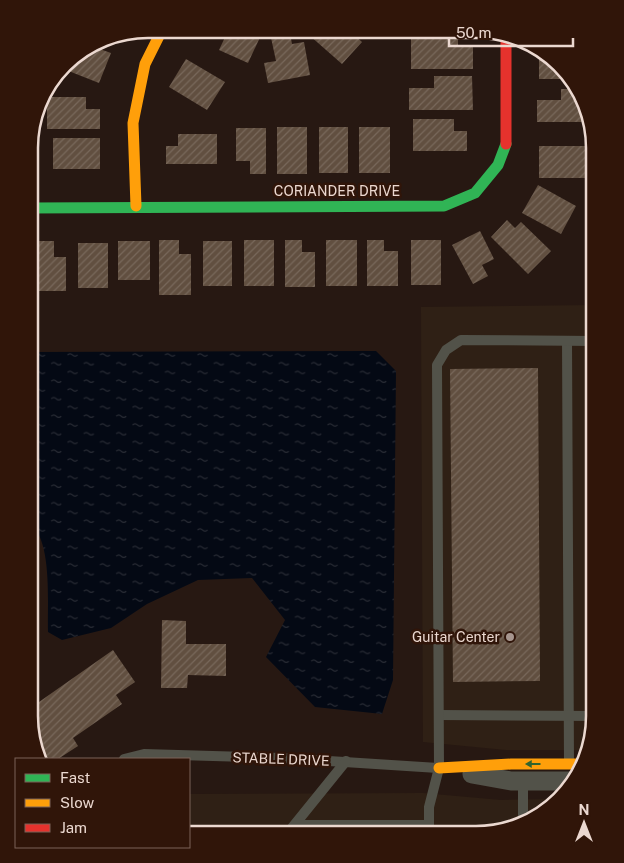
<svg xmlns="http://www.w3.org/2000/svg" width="624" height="863" font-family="'Public Sans',sans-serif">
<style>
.commercial{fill:#2f2015}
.water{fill:url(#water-ripples)}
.building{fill:url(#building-hatch)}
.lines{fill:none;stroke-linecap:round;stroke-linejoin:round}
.lane{stroke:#525249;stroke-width:10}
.street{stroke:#525249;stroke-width:19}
.fast{stroke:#30b455;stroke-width:11}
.slow{stroke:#ff9f0a;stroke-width:11}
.jam{stroke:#e5322d;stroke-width:11}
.oneway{fill:#30642f}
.poi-dot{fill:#a6958e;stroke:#301509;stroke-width:2}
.labels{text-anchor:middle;stroke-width:5;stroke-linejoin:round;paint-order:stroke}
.street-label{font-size:14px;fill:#ebd8d0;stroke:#301509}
.poi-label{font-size:14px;fill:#ebd8d0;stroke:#301509;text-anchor:end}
.rim{fill:none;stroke:#ebd8d0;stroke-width:2.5}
</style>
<defs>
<pattern id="water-ripples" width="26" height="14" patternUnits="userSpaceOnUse" patternTransform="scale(1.25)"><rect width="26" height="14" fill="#040914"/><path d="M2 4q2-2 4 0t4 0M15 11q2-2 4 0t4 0" fill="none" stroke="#292c35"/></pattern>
<pattern id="building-hatch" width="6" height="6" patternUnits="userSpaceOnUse" patternTransform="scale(1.25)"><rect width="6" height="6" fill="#614f40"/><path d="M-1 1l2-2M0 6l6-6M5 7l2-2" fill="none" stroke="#78685b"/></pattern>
</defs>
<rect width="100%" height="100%" fill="#271812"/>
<g class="commercial">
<path d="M 595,305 L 595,724 L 586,750 L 506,750 L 423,742 L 421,307 Z"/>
<path d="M 423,793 L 501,800 L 555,799 L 529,822 L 477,834 L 189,833 L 189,794 Z"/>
</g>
<path class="water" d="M 376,351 L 396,371 L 393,680 L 382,714 L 315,707 L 266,657 L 285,620 L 252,578 L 198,580 L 147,604 L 111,628 L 62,640 L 48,632 C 47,603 53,540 29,522 L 29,352 Z"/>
<g class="building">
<path d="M 311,32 L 351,32 L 362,42 L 342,64 L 309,35 Z"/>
<path d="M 227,33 L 262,33 L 248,63 L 219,50 Z"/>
<path d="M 270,33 L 290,33 L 292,44 L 304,42 L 310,75 L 268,83 L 264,63 L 276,61 Z"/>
<path d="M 109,35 L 117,35 L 112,41 L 106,37 Z"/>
<path d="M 411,36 L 458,36 L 458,47 L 473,47 L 473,69 L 411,69 Z"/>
<path d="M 91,46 L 111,53 L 99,83 L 61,68 L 69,58 Z"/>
<path d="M 552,58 L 570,79 L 539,79 L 539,60 L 552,60 Z"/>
<path d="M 186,59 L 225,82 L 207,110 L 169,87 Z"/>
<path d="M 434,76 L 472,76 L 473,110 L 409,110 L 409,88 L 434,88 Z"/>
<path d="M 561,89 L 578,89 L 583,95 L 589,122 L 537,122 L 537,100 L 561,100 Z"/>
<path d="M 47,97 L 86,97 L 86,109 L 100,109 L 100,129 L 47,129 Z"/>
<path d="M 413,119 L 454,119 L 454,131 L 467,131 L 467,151 L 413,151 Z"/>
<rect x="277" y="127" width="30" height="47"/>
<rect x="319" y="127" width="29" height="46"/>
<rect x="359" y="127" width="31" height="46"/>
<path d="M 236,128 L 266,128 L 266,174 L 250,174 L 250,161 L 236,161 Z"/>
<path d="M 178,134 L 217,134 L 217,164 L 166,164 L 166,146 L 178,146 Z"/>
<rect x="53" y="138" width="47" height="31"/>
<rect x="539" y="146" width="46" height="32"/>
<path d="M 538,185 L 576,206 L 561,234 L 522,213 Z"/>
<path d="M 507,220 L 515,228 L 521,222 L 551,251 L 528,274 L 491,237 Z"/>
<path d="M 480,231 L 494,259 L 482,265 L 488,276 L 473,284 L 452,245 Z"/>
<path d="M 159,240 L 179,240 L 179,254 L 191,254 L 191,295 L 159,295 Z"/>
<rect x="244" y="240" width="30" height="46"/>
<path d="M 285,240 L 302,240 L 302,252 L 315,252 L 315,287 L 285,287 Z"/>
<rect x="326" y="240" width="31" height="46"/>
<path d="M 367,240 L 384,240 L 384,251 L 398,251 L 398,286 L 367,286 Z"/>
<rect x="411" y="240" width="30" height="45"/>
<path d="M 34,241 L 54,241 L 54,257 L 66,257 L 66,291 L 34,291 Z"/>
<rect x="118" y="241" width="32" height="39"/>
<rect x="203" y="241" width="29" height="45"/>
<rect x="78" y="243" width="30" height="45"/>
<path d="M 538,368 L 540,681 L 453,682 L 450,369 Z"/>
<path d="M 162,620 L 186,621 L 186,644 L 226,644 L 226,676 L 188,675 L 187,688 L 161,688 Z"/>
<path d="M 113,650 L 135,682 L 116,695 L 122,704 L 73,738 L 78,746 L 58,759 L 39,759 L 29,709 Z"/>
</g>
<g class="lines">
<g class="lane">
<path d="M 567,341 L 569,763"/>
<path d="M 439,715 L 595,716"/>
<path d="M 124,759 L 144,754 L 282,758 L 438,768"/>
<path d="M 523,824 L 523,781"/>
<path d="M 295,825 L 429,825"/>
<path d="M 287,834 L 346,761"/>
<path d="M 429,834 L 429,807 L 439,768 L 437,365 L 446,350 L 461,340 L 595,341"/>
</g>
<path class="street" d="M 472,774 L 511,781 L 575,781"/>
<path class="fast" d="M 30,208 L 444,206 L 475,193 L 498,165 L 506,144"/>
<g class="slow">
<path d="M 136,206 L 133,123 L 145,64 L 160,34"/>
<path d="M 439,768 L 511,764 L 581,764"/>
</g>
<path class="jam" d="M 506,35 L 506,144"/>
</g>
<defs><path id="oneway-solid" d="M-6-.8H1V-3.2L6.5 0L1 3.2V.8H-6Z" transform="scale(1.25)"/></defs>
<use class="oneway" href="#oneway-solid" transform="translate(533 764) rotate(180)"/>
<circle class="poi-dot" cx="510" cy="637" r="5"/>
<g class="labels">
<g class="street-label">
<text x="337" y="196">CORIANDER DRIVE</text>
<text transform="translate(281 759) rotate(2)" y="5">STABLE DRIVE</text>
</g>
<g class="poi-label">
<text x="500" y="642">Guitar Center</text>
</g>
</g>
<path d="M0 0H624V863H0ZM148 38H476A110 110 0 0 1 586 148V716A110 110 0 0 1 476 826H148A110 110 0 0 1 38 716V148A110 110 0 0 1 148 38Z" fill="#301509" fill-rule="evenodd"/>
<path class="rim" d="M148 38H476A110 110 0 0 1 586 148V716A110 110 0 0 1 476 826H148A110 110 0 0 1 38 716V148A110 110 0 0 1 148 38Z"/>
<rect x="15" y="758" width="175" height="90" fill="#301509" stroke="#7b6359"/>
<rect x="25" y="774" width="25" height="8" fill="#30b455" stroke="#7b6359"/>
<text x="60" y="783" font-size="15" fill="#ebd8d0">Fast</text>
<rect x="25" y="799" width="25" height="8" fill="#ff9f0a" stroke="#7b6359"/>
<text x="60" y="808" font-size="15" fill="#ebd8d0">Slow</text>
<rect x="25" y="824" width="25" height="8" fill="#e5322d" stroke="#7b6359"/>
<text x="60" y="833" font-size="15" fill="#ebd8d0">Jam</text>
<g transform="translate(584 823)" stroke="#301509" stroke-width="4" paint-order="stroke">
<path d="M0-4L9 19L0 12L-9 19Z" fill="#ebd8d0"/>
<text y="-8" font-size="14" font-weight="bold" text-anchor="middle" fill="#ebd8d0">N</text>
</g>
<path d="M449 38v8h124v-8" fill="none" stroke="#ebd8d0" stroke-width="2.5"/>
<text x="456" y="38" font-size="15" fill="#ebd8d0" stroke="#301509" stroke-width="4" paint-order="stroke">50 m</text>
</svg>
